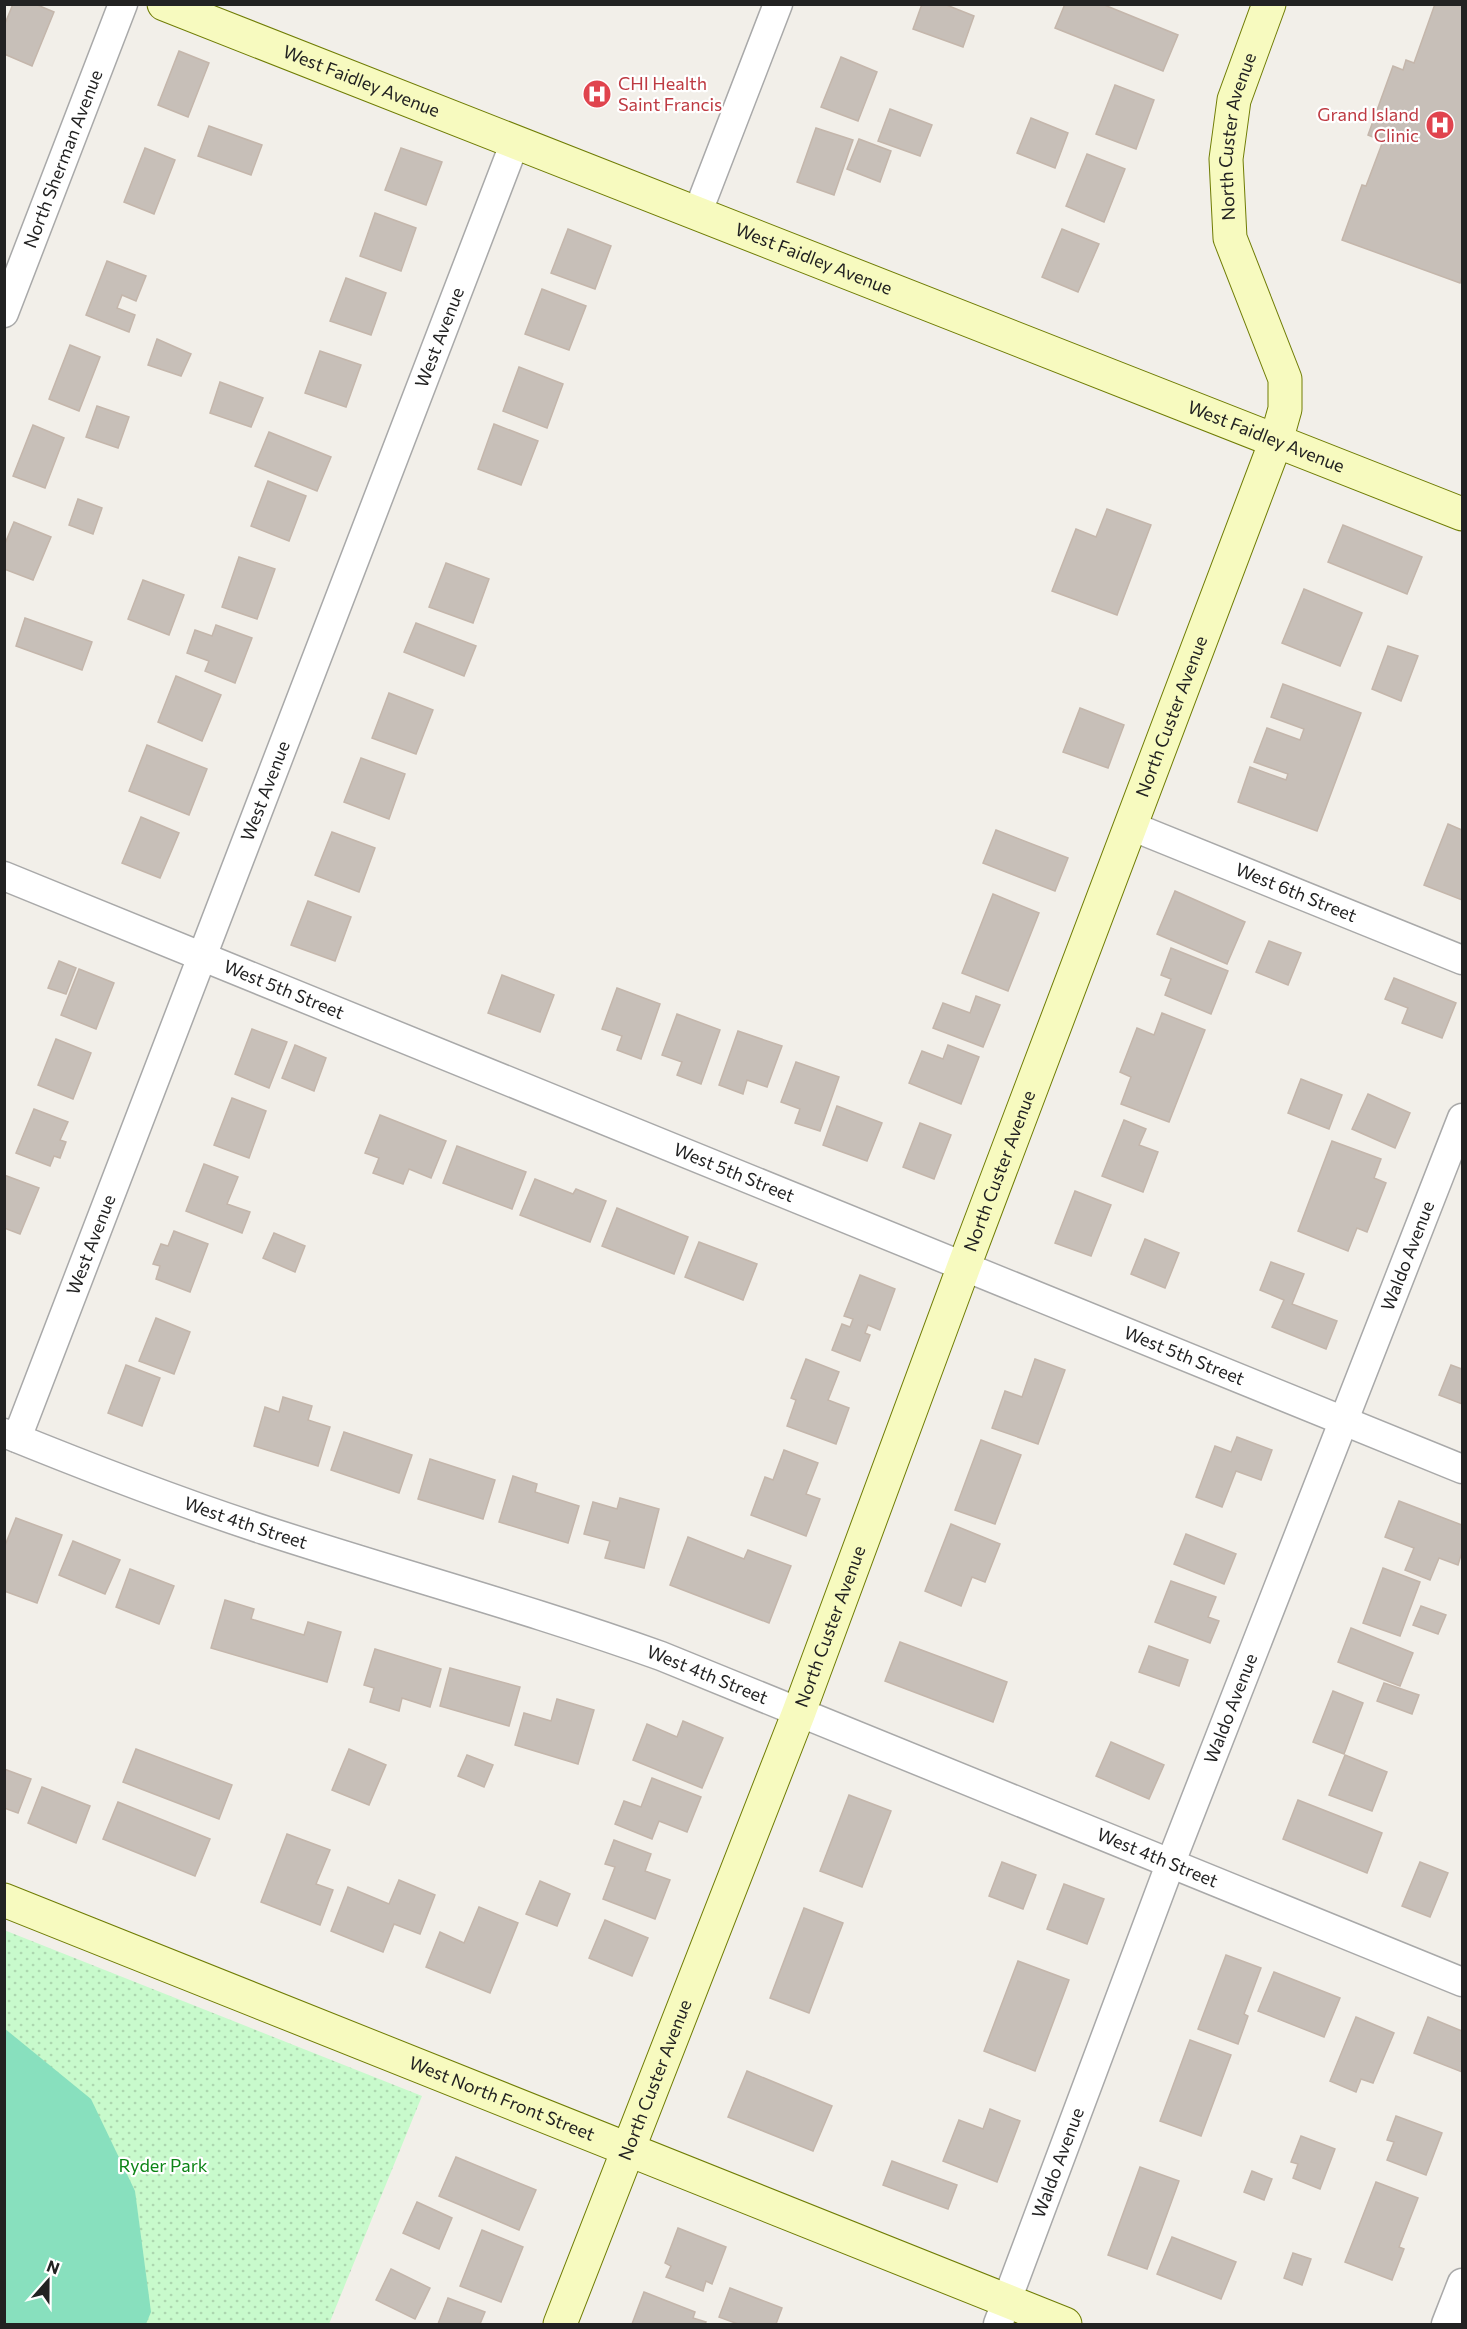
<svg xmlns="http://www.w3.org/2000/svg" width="1467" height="2329" font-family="Commissioner,sans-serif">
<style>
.park{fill:url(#park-dots)}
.pitch{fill:#88e0be}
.building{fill:#c7bfb8;stroke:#c4b6ab;stroke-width:1.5}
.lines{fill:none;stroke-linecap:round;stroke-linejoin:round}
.street-casing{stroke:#a9a9a9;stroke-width:31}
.secondary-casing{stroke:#707d05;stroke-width:35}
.street{stroke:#fff;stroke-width:28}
.secondary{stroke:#f7fabf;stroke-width:33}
.labels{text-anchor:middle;stroke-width:4.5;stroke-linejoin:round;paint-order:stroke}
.street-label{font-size:18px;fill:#222;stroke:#fff}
.health-label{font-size:18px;fill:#be3a42;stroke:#fff;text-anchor:start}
.park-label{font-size:18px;fill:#0c8416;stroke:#fff}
</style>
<defs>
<pattern id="park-dots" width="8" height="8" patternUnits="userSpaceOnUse" patternTransform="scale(1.5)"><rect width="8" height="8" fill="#c8facc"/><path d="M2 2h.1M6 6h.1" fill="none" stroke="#acd6af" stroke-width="1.8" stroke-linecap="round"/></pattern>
</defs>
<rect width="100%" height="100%" fill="#f2efe9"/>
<path class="park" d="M 4,1930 L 422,2096 L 329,2324 L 5,2324 Z"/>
<path class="pitch" d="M 4,2028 L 91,2099 L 135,2191 L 151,2312 L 146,2324 L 5,2324 Z"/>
<g class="building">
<path d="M 13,4 L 35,4 L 54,12 L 32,66 L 4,54 L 4,26 Z"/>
<path d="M 922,4 L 944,4 L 974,16 L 963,47 L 913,29 Z"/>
<path d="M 1065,4 L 1102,4 L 1178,35 L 1163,71 L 1055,28 Z"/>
<path d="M 1435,4 L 1462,4 L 1462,277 L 1460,283 L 1342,240 L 1362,185 L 1366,186 L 1383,141 L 1368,135 L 1393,66 L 1403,70 L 1406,60 L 1414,63 Z"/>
<path d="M 179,51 L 209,63 L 188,117 L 158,105 Z"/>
<path d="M 841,57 L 877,72 L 858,121 L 821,107 Z"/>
<path d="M 1115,85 L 1154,100 L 1136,149 L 1096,134 Z"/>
<path d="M 890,109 L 932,125 L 920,156 L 878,141 Z"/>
<path d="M 1031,118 L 1068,133 L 1055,168 L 1017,153 Z"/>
<path d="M 209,126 L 262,145 L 251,175 L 198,156 Z"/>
<path d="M 816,128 L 853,140 L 834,195 L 797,182 Z"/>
<path d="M 859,139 L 891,151 L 880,182 L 847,169 Z"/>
<path d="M 145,148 L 175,160 L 154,214 L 124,202 Z"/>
<path d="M 401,148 L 442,162 L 426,205 L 385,190 Z"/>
<path d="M 1087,154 L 1125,169 L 1104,222 L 1066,206 Z"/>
<path d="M 375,213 L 416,228 L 401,271 L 360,256 Z"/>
<path d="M 568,229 L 611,246 L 595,289 L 551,273 Z"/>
<path d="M 1062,229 L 1099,244 L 1078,292 L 1042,277 Z"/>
<path d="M 107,261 L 146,276 L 136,301 L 122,295 L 117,308 L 135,315 L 129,332 L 86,315 Z"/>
<path d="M 346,278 L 386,293 L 371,335 L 330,321 Z"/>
<path d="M 542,289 L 586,306 L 569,350 L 525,334 Z"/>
<path d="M 157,339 L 191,354 L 181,376 L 148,365 Z"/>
<path d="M 70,345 L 100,357 L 79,411 L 49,399 Z"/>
<path d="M 320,351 L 361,365 L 346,407 L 305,393 Z"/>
<path d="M 519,367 L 563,384 L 547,428 L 503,411 Z"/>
<path d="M 220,382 L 263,398 L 251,427 L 210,413 Z"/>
<path d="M 97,406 L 129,417 L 118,448 L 86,437 Z"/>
<path d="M 494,424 L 538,441 L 521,485 L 478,469 Z"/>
<path d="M 33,425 L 64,438 L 45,488 L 13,476 Z"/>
<path d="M 269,432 L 331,457 L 317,491 L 255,466 Z"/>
<path d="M 268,481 L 306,496 L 289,541 L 251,526 Z"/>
<path d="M 78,499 L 102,508 L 93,534 L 69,525 Z"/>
<path d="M 1107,509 L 1151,525 L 1117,615 L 1052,591 L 1076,529 L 1096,537 Z"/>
<path d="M 14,522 L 51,537 L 33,580 L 4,569 L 4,546 Z"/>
<path d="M 1343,525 L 1422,557 L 1407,594 L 1328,562 Z"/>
<path d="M 239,557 L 275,569 L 257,619 L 222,607 Z"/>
<path d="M 446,563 L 489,579 L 473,623 L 429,607 Z"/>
<path d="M 143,580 L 184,595 L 169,635 L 128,619 Z"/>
<path d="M 1304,589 L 1362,613 L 1340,666 L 1282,643 Z"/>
<path d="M 25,618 L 92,642 L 82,670 L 16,646 Z"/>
<path d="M 416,623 L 476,646 L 464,676 L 404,652 Z"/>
<path d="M 216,625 L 252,638 L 235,683 L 205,671 L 209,661 L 187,653 L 195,630 L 212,636 Z"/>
<path d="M 1388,646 L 1418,656 L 1401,701 L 1372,689 Z"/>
<path d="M 176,676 L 221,695 L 202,741 L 158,722 Z"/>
<path d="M 1283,684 L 1361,713 L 1317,831 L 1238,802 L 1250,767 L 1286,780 L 1288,774 L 1254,762 L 1267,728 L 1300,740 L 1304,729 L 1271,717 Z"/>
<path d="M 389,693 L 433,710 L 416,754 L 372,738 Z"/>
<path d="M 1080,708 L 1124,725 L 1108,768 L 1063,752 Z"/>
<path d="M 147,745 L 207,769 L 189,815 L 129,791 Z"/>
<path d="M 361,758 L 405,774 L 389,819 L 344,802 Z"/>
<path d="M 141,817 L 179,833 L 160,878 L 122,863 Z"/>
<path d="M 1448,824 L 1462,830 L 1462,900 L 1424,885 Z"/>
<path d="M 996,830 L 1068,858 L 1055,891 L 983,863 Z"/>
<path d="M 332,832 L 375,848 L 359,892 L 315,875 Z"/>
<path d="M 1175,891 L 1245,922 L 1227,964 L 1157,934 Z"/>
<path d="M 993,894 L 1039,913 L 1008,991 L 962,973 Z"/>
<path d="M 308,901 L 351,917 L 335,961 L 291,945 Z"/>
<path d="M 1269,941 L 1301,953 L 1288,985 L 1256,972 Z"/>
<path d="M 1171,948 L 1228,971 L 1211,1014 L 1165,995 L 1171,979 L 1161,975 Z"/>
<path d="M 59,961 L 76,968 L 66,994 L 48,988 Z"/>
<path d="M 79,969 L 114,983 L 96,1029 L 61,1015 Z"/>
<path d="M 502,975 L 554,995 L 540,1032 L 488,1013 Z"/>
<path d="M 1394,978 L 1456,1003 L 1442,1038 L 1402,1023 L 1408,1008 L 1385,999 Z"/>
<path d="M 617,988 L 660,1004 L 641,1059 L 617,1050 L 622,1036 L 602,1029 Z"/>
<path d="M 976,996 L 1000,1005 L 983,1047 L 933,1028 L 943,1003 L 970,1013 Z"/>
<path d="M 1162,1013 L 1205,1030 L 1169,1122 L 1121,1104 L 1131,1077 L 1120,1072 L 1137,1028 L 1154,1035 Z"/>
<path d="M 677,1014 L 720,1030 L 701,1084 L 677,1075 L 682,1062 L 662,1055 Z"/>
<path d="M 252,1029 L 287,1042 L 269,1088 L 235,1074 Z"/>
<path d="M 738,1031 L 782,1046 L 767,1087 L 747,1080 L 743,1094 L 719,1085 Z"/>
<path d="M 56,1039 L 91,1053 L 73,1099 L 38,1085 Z"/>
<path d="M 295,1045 L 326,1058 L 314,1091 L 282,1078 Z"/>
<path d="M 948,1045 L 979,1057 L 961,1104 L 909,1083 L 922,1051 L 943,1059 Z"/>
<path d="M 796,1062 L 839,1077 L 820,1131 L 795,1123 L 800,1109 L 781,1102 Z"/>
<path d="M 1301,1079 L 1342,1095 L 1329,1129 L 1288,1113 Z"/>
<path d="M 1368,1094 L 1410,1113 L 1395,1148 L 1352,1129 Z"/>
<path d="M 232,1098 L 266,1111 L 249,1158 L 214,1145 Z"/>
<path d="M 837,1106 L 882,1123 L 867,1161 L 823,1145 Z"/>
<path d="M 34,1109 L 68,1122 L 60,1140 L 66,1142 L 60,1158 L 54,1156 L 50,1166 L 16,1153 Z"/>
<path d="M 380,1115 L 446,1141 L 431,1178 L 409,1169 L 403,1184 L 373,1173 L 379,1158 L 365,1153 Z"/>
<path d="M 1124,1120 L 1146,1129 L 1139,1145 L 1158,1152 L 1143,1192 L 1102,1176 Z"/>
<path d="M 920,1123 L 951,1135 L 934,1179 L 903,1167 Z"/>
<path d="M 1332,1141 L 1381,1159 L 1374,1178 L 1386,1183 L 1367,1232 L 1357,1228 L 1348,1251 L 1298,1231 Z"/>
<path d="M 457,1146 L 526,1172 L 512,1209 L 443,1183 Z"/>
<path d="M 204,1164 L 238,1177 L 227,1204 L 250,1212 L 242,1233 L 186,1211 Z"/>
<path d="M 4,1175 L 39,1188 L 20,1234 L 4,1228 Z"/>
<path d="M 535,1179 L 573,1194 L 576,1189 L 606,1201 L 590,1242 L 520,1215 Z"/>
<path d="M 1075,1191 L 1111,1205 L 1091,1256 L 1055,1243 Z"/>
<path d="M 617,1208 L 688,1237 L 674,1274 L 602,1246 Z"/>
<path d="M 174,1231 L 208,1244 L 190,1292 L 156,1279 L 160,1266 L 153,1264 L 161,1244 L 168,1246 Z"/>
<path d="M 274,1233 L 305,1246 L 295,1272 L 263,1258 Z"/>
<path d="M 1145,1239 L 1179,1253 L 1165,1288 L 1131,1274 Z"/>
<path d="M 699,1242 L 757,1264 L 743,1300 L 685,1277 Z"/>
<path d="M 1271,1262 L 1304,1274 L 1292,1304 L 1337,1321 L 1326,1349 L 1272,1327 L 1284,1300 L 1260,1290 Z"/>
<path d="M 860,1275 L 895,1289 L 880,1330 L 868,1325 L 865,1333 L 870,1335 L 860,1361 L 832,1350 L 842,1324 L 850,1327 L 853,1319 L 844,1316 Z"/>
<path d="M 156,1318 L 190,1332 L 174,1374 L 139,1361 Z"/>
<path d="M 806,1359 L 839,1372 L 828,1400 L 849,1408 L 836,1444 L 787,1426 L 796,1400 L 791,1398 Z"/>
<path d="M 1035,1359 L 1065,1370 L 1038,1444 L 992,1428 L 1005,1391 L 1022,1397 Z"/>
<path d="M 126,1365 L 160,1378 L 142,1426 L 108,1413 Z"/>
<path d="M 1451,1365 L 1462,1369 L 1462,1404 L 1439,1395 Z"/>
<path d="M 283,1397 L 312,1406 L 308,1420 L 330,1427 L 318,1466 L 254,1446 L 265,1407 L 279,1412 Z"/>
<path d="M 344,1432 L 412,1455 L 399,1493 L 331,1470 Z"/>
<path d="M 1237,1437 L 1272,1450 L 1261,1480 L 1236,1471 L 1222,1507 L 1196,1497 L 1215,1446 L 1231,1452 Z"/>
<path d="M 981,1440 L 1021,1455 L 995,1524 L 955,1510 Z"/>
<path d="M 784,1450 L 818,1463 L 806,1494 L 820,1499 L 806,1536 L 751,1515 L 765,1477 L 773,1480 Z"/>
<path d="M 430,1459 L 495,1480 L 483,1519 L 418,1499 Z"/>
<path d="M 513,1476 L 537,1484 L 535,1492 L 579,1506 L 568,1543 L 499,1522 Z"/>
<path d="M 620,1498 L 659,1509 L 644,1568 L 605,1558 L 610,1541 L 584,1534 L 593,1502 L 617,1509 Z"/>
<path d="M 1399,1501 L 1462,1525 L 1462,1552 L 1458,1565 L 1439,1558 L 1430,1580 L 1405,1570 L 1414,1548 L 1385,1537 Z"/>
<path d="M 16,1518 L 62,1535 L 37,1603 L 4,1591 L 4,1548 Z"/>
<path d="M 951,1524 L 1000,1544 L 985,1582 L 972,1577 L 961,1606 L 925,1591 Z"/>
<path d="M 1186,1534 L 1236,1554 L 1224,1584 L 1174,1564 Z"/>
<path d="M 688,1537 L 744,1559 L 748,1550 L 791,1566 L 769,1623 L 670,1585 Z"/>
<path d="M 73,1541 L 120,1560 L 105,1594 L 59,1575 Z"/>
<path d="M 1383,1568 L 1420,1582 L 1400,1636 L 1363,1623 Z"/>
<path d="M 130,1569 L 174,1586 L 159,1624 L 116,1607 Z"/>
<path d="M 1171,1581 L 1216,1597 L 1208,1617 L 1219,1621 L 1210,1643 L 1155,1622 Z"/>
<path d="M 225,1600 L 254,1609 L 251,1619 L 304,1635 L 308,1622 L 341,1632 L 327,1682 L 211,1648 Z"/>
<path d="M 1421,1606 L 1446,1615 L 1438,1634 L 1413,1625 Z"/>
<path d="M 1351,1628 L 1413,1653 L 1400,1686 L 1338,1662 Z"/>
<path d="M 900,1642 L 1007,1682 L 993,1722 L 885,1681 Z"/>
<path d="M 1149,1646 L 1188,1660 L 1179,1686 L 1139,1672 Z"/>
<path d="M 375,1649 L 441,1669 L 430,1707 L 402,1698 L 399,1711 L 370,1702 L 374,1688 L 364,1685 Z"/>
<path d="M 450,1668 L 520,1687 L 509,1726 L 440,1706 Z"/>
<path d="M 1384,1683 L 1419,1695 L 1412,1714 L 1377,1701 Z"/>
<path d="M 1333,1691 L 1363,1703 L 1344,1754 L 1313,1742 Z"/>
<path d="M 557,1699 L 594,1710 L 578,1764 L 515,1745 L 524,1713 L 551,1721 Z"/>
<path d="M 683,1721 L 723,1738 L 702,1788 L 633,1760 L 647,1724 L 677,1737 Z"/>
<path d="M 1111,1742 L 1164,1765 L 1149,1799 L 1096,1776 Z"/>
<path d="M 136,1749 L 232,1785 L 219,1819 L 123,1782 Z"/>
<path d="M 349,1749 L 386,1765 L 369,1805 L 332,1790 Z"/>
<path d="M 467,1755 L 493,1765 L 484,1787 L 458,1776 Z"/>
<path d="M 1345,1755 L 1387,1772 L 1372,1811 L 1329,1795 Z"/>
<path d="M 4,1769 L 31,1779 L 18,1813 L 4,1808 Z"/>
<path d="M 652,1778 L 701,1797 L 687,1832 L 659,1821 L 652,1839 L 615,1824 L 624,1801 L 641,1807 Z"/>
<path d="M 42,1787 L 90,1806 L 76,1843 L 28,1823 Z"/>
<path d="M 849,1795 L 891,1811 L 862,1887 L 820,1871 Z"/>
<path d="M 1298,1800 L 1382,1833 L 1367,1873 L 1283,1839 Z"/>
<path d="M 118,1802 L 210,1839 L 195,1876 L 103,1839 Z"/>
<path d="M 287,1834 L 330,1850 L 316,1884 L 333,1890 L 320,1925 L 261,1902 Z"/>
<path d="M 614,1840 L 651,1854 L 645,1871 L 670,1880 L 655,1919 L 603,1899 L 615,1867 L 605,1864 Z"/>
<path d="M 1002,1862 L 1036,1875 L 1023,1909 L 989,1896 Z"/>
<path d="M 1420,1862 L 1448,1873 L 1430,1917 L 1402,1906 Z"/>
<path d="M 399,1880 L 435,1895 L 420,1934 L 394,1924 L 383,1952 L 331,1931 L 348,1887 L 389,1904 Z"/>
<path d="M 540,1881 L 570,1894 L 557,1926 L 526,1914 Z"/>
<path d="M 1064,1884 L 1104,1899 L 1087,1944 L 1047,1929 Z"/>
<path d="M 479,1907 L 518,1923 L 490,1993 L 426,1967 L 440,1932 L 464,1943 Z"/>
<path d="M 804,1908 L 843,1923 L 809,2013 L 770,1998 Z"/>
<path d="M 605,1920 L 648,1938 L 632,1976 L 589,1958 Z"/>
<path d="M 1226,1955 L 1261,1968 L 1244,2014 L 1248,2016 L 1238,2044 L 1198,2029 Z"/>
<path d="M 1018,1961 L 1069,1980 L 1035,2071 L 984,2051 Z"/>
<path d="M 1274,1972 L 1340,1998 L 1324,2037 L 1258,2011 Z"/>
<path d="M 1356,2017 L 1394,2033 L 1373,2083 L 1361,2079 L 1356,2092 L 1330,2081 Z"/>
<path d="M 1428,2017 L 1462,2031 L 1462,2072 L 1414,2053 Z"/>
<path d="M 1190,2040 L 1231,2055 L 1201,2136 L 1160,2121 Z"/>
<path d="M 747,2071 L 832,2106 L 813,2151 L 728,2117 Z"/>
<path d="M 990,2109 L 1020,2121 L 997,2182 L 943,2161 L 959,2120 L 983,2129 Z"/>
<path d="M 1396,2116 L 1442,2133 L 1426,2175 L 1387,2160 L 1394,2142 L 1387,2140 Z"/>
<path d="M 1301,2136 L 1335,2149 L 1320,2189 L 1293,2178 L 1298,2164 L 1291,2162 Z"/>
<path d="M 456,2157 L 536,2190 L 519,2230 L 439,2196 Z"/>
<path d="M 892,2161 L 957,2185 L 948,2209 L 883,2185 Z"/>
<path d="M 1140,2167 L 1179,2181 L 1147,2269 L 1108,2255 Z"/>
<path d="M 1252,2171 L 1272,2179 L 1264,2200 L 1244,2192 Z"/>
<path d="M 1376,2182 L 1418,2198 L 1399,2247 L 1404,2249 L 1392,2280 L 1345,2262 Z"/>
<path d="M 417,2202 L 452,2218 L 439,2249 L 403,2233 Z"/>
<path d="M 678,2228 L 726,2247 L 712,2284 L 706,2281 L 703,2291 L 666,2277 L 671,2266 L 665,2263 Z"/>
<path d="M 482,2230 L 523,2247 L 501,2302 L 460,2286 Z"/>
<path d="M 1172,2237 L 1236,2262 L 1221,2299 L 1157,2274 Z"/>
<path d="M 1293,2253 L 1311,2259 L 1302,2285 L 1284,2278 Z"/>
<path d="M 391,2269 L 430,2288 L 415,2319 L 376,2300 Z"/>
<path d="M 730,2288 L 782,2308 L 776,2324 L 738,2324 L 719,2317 Z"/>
<path d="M 644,2292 L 695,2312 L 693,2318 L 706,2322 L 705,2324 L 632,2324 Z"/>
<path d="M 448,2298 L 485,2312 L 480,2324 L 438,2324 Z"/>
</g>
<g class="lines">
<g class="street-casing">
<g id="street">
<path d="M 697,214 L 778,4"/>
<path id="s1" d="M 4,313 L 123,4"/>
<path id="s2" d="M 1131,826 L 1462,960"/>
<path id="s3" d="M 4,876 L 1462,1469"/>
<path id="s4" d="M 4,1433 C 90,1468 176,1501 264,1530 C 396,1573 530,1609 661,1656 L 1462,1982"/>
<path id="s5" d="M 17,1438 L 515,142"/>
<path id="s6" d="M 998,2324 L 1171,1862 L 1462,1118"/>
<path d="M 1446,2324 L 1462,2283"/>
</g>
</g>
<g class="secondary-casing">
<g id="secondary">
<path id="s7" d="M 164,4 L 1462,514"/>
<path id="s8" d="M 4,1900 L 1065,2324"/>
<path id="s9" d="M 560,2324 L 799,1712 L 964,1266 L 1276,441 L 1285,409 L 1285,379 L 1230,238 L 1226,159 L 1234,100 L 1269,4"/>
</g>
</g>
<use href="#street" class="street"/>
<use href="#secondary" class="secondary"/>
</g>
<defs>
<g id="hospital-disc" transform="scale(1.5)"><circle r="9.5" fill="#e0444e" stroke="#fff"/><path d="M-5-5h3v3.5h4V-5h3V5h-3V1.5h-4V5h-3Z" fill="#fff"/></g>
</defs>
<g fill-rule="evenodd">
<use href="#hospital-disc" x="597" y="94"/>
<use href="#hospital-disc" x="1440" y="125"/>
</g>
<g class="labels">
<g class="street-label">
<text dy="6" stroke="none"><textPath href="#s7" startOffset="212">West Faidley Avenue</textPath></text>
<text dy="6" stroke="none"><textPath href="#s9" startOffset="2332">North Custer Avenue</textPath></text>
<text dy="6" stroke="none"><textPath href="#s1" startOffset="165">North Sherman Avenue</textPath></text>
<text dy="6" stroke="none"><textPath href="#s7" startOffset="698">West Faidley Avenue</textPath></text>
<text dy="6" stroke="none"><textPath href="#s5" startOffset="1179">West Avenue</textPath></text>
<text dy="6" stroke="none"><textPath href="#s7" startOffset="1184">West Faidley Avenue</textPath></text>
<text dy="6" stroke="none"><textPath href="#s9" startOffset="1720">North Custer Avenue</textPath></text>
<text dy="6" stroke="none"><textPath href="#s5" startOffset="693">West Avenue</textPath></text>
<text dy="6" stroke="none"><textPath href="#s2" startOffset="178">West 6th Street</textPath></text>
<text dy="6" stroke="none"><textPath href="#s3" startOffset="302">West 5th Street</textPath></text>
<text dy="6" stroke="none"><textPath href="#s9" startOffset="1234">North Custer Avenue</textPath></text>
<text dy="6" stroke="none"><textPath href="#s3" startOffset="788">West 5th Street</textPath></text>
<text dy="6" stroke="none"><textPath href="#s5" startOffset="207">West Avenue</textPath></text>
<text dy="6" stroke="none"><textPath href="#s6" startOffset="1144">Waldo Avenue</textPath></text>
<text dy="6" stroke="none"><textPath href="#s3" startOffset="1274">West 5th Street</textPath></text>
<text dy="6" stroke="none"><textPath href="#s4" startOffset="258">West 4th Street</textPath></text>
<text dy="6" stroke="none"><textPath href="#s9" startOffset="748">North Custer Avenue</textPath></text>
<text dy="6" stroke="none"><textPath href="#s4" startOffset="744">West 4th Street</textPath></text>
<text dy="6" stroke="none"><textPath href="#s6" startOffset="658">Waldo Avenue</textPath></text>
<text dy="6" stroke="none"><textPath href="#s4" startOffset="1230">West 4th Street</textPath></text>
<text dy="6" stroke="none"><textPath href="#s9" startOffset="262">North Custer Avenue</textPath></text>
<text dy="6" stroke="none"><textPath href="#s8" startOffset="536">West North Front Street</textPath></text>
<text dy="6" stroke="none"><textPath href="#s6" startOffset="172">Waldo Avenue</textPath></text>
</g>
<g class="health-label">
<text x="618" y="90">CHI Health<tspan x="618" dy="21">Saint Francis</tspan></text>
<text x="1419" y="121" text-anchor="end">Grand Island<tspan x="1419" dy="21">Clinic</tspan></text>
</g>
<g class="park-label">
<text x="163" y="2172">Ryder Park</text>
</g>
</g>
<rect width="1467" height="2329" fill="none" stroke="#222222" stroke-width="12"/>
<g transform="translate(48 2281) rotate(21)" stroke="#ffffff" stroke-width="4.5" paint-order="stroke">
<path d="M0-4.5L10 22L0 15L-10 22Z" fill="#222222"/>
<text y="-9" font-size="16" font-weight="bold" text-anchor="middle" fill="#222222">N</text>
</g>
</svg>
